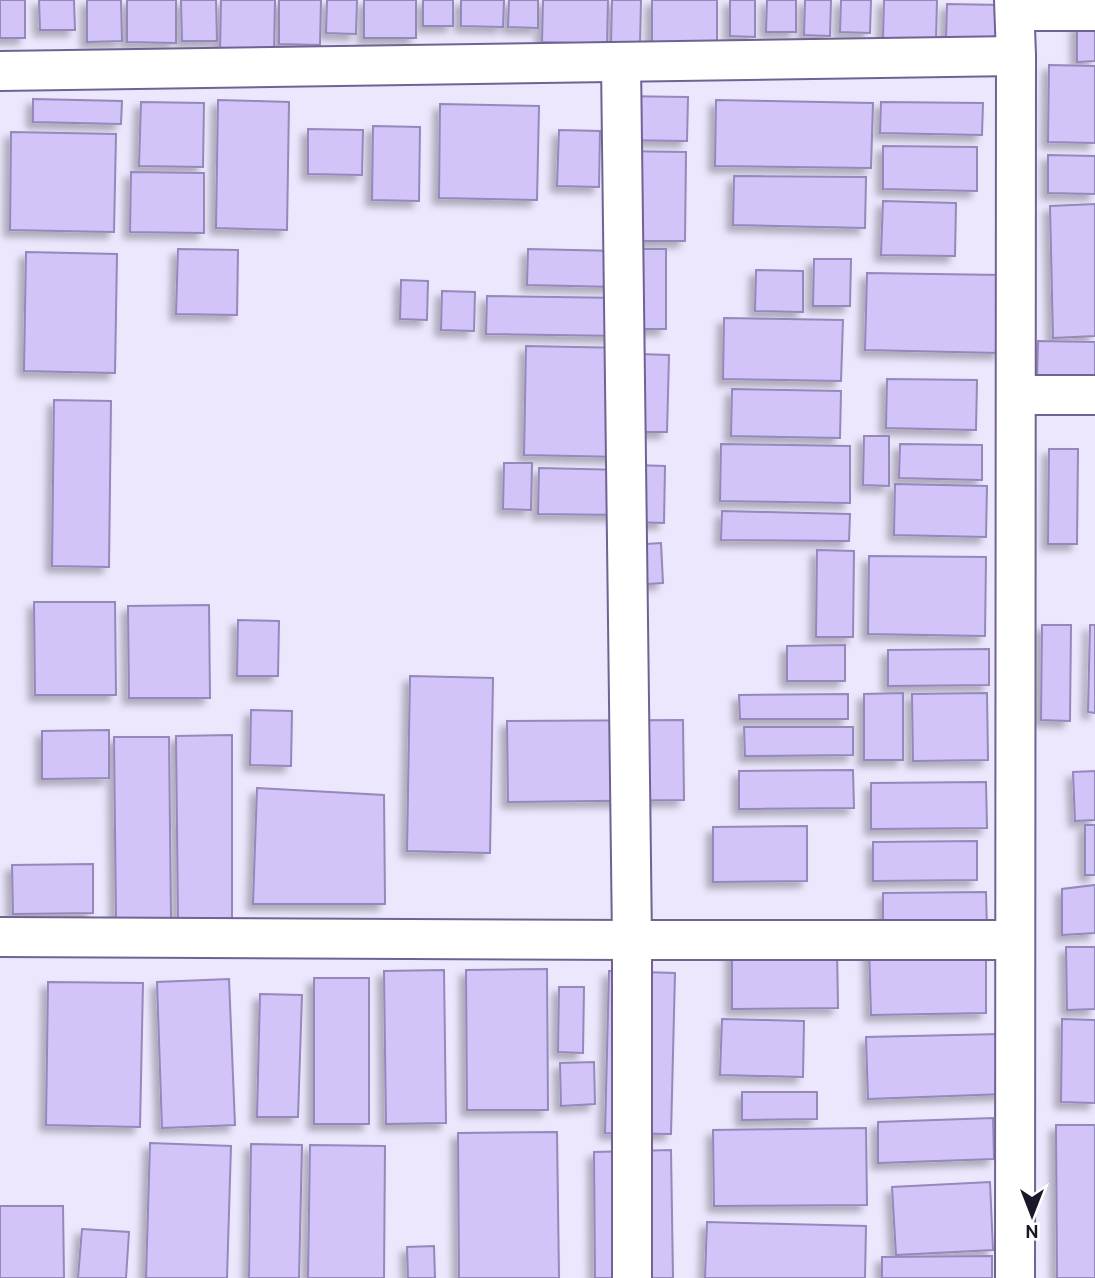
<svg xmlns="http://www.w3.org/2000/svg" width="1095" height="1278" font-family="Overpass,sans-serif">
<style>
.building{fill:#d2c4f9;stroke:#9588ba;stroke-width:2;filter:url(#shadow)}
.lines{fill:none;stroke-linecap:round;stroke-linejoin:round}
.minor-casing{stroke:#706392;stroke-width:42}
.minor{stroke:#fff;stroke-width:38}
</style>
<defs>
<filter id="shadow"><feDropShadow dx="-6" dy="6" stdDeviation="3.5" flood-color="#0004"/></filter>
</defs>
<rect width="100%" height="100%" fill="#ece7fd"/>
<g class="building">
<rect x="0" y="0" width="25" height="38"/>
<path d="M 39,0 L 74,0 L 75,30 L 40,30 Z"/>
<path d="M 87,0 L 121,0 L 122,41 L 87,42 Z"/>
<path d="M 127,0 L 176,0 L 176,43 L 127,42 Z"/>
<path d="M 181,0 L 216,0 L 217,41 L 182,41 Z"/>
<path d="M 221,0 L 275,0 L 274,52 L 220,51 Z"/>
<path d="M 279,0 L 321,0 L 320,45 L 279,44 Z"/>
<path d="M 327,0 L 357,0 L 356,34 L 326,33 Z"/>
<rect x="364" y="0" width="52" height="38"/>
<rect x="423" y="0" width="30" height="26"/>
<path d="M 461,0 L 504,0 L 503,27 L 461,26 Z"/>
<path d="M 509,0 L 538,0 L 538,28 L 508,27 Z"/>
<path d="M 543,0 L 608,0 L 607,44 L 542,42 Z"/>
<path d="M 612,0 L 641,0 L 640,45 L 611,44 Z"/>
<path d="M 652,0 L 717,0 L 717,50 L 652,49 Z"/>
<path d="M 730,0 L 755,0 L 755,37 L 730,36 Z"/>
<path d="M 767,0 L 796,0 L 796,32 L 766,32 Z"/>
<path d="M 805,0 L 831,0 L 830,36 L 804,35 Z"/>
<path d="M 841,0 L 871,0 L 870,33 L 840,32 Z"/>
<path d="M 884,0 L 937,0 L 936,39 L 883,38 Z"/>
<path d="M 947,4 L 1002,5 L 1001,39 L 946,38 Z"/>
<path d="M 1077,24 L 1095,24 L 1095,61 L 1077,62 Z"/>
<path d="M 1049,65 L 1095,66 L 1095,143 L 1048,142 Z"/>
<path d="M 615,96 L 688,97 L 687,141 L 614,140 Z"/>
<path d="M 33,99 L 122,101 L 121,124 L 33,122 Z"/>
<path d="M 218,100 L 289,102 L 287,230 L 216,228 Z"/>
<path d="M 716,100 L 873,103 L 871,168 L 715,166 Z"/>
<path d="M 141,102 L 204,103 L 203,167 L 139,166 Z"/>
<path d="M 881,102 L 983,103 L 982,135 L 880,133 Z"/>
<path d="M 440,104 L 539,106 L 537,200 L 439,198 Z"/>
<path d="M 373,126 L 420,127 L 419,201 L 372,200 Z"/>
<path d="M 308,129 L 363,130 L 362,175 L 308,174 Z"/>
<path d="M 559,130 L 600,131 L 599,187 L 557,186 Z"/>
<path d="M 11,132 L 116,134 L 114,232 L 10,230 Z"/>
<path d="M 883,146 L 977,147 L 977,191 L 883,189 Z"/>
<path d="M 615,151 L 686,152 L 685,241 L 614,241 Z"/>
<path d="M 1048,155 L 1095,156 L 1095,194 L 1048,193 Z"/>
<path d="M 131,172 L 204,173 L 204,233 L 130,232 Z"/>
<path d="M 734,176 L 866,177 L 865,228 L 733,225 Z"/>
<path d="M 883,201 L 956,203 L 955,256 L 881,255 Z"/>
<path d="M 1095,204 L 1095,336 L 1053,338 L 1050,206 Z"/>
<path d="M 178,249 L 238,250 L 237,315 L 176,314 Z"/>
<path d="M 528,249 L 618,251 L 617,287 L 527,285 Z"/>
<path d="M 632,249 L 666,249 L 666,329 L 630,329 Z"/>
<path d="M 26,252 L 117,254 L 115,373 L 24,371 Z"/>
<path d="M 814,259 L 851,259 L 850,306 L 813,306 Z"/>
<path d="M 756,270 L 803,271 L 803,312 L 755,311 Z"/>
<path d="M 867,273 L 1001,275 L 1000,353 L 865,350 Z"/>
<path d="M 401,280 L 428,281 L 427,320 L 400,319 Z"/>
<path d="M 442,291 L 475,292 L 474,331 L 441,330 Z"/>
<path d="M 487,296 L 624,298 L 623,336 L 486,334 Z"/>
<path d="M 724,318 L 843,320 L 841,381 L 723,379 Z"/>
<path d="M 1038,341 L 1095,342 L 1095,380 L 1037,379 Z"/>
<path d="M 526,346 L 626,348 L 623,457 L 524,455 Z"/>
<path d="M 638,354 L 669,355 L 667,432 L 637,432 Z"/>
<path d="M 887,379 L 977,380 L 976,430 L 886,428 Z"/>
<path d="M 732,389 L 841,391 L 840,438 L 731,436 Z"/>
<path d="M 54,400 L 111,401 L 109,567 L 52,566 Z"/>
<path d="M 864,436 L 889,436 L 889,486 L 863,485 Z"/>
<path d="M 721,444 L 850,446 L 850,503 L 720,501 Z"/>
<path d="M 900,444 L 982,445 L 982,480 L 899,478 Z"/>
<path d="M 1049,449 L 1078,449 L 1077,544 L 1048,544 Z"/>
<path d="M 504,463 L 532,463 L 531,510 L 503,509 Z"/>
<path d="M 634,465 L 665,466 L 664,523 L 633,522 Z"/>
<path d="M 539,468 L 624,470 L 623,515 L 538,514 Z"/>
<path d="M 895,484 L 987,486 L 986,537 L 894,535 Z"/>
<path d="M 722,511 L 850,514 L 849,541 L 721,540 Z"/>
<path d="M 661,543 L 663,583 L 632,585 L 630,545 Z"/>
<path d="M 817,550 L 854,551 L 853,637 L 816,637 Z"/>
<path d="M 869,556 L 986,557 L 985,636 L 868,634 Z"/>
<path d="M 34,602 L 115,602 L 116,695 L 35,695 Z"/>
<path d="M 209,605 L 210,698 L 129,698 L 128,606 Z"/>
<path d="M 238,620 L 279,621 L 278,676 L 237,676 Z"/>
<path d="M 1042,625 L 1071,625 L 1070,721 L 1041,720 Z"/>
<path d="M 1090,625 L 1095,625 L 1095,713 L 1088,712 Z"/>
<path d="M 845,645 L 845,681 L 787,681 L 787,646 Z"/>
<path d="M 989,649 L 989,685 L 888,686 L 888,650 Z"/>
<path d="M 410,676 L 493,678 L 490,853 L 407,851 Z"/>
<path d="M 903,693 L 903,760 L 864,760 L 864,694 Z"/>
<path d="M 987,693 L 988,760 L 913,761 L 912,694 Z"/>
<path d="M 848,694 L 848,719 L 740,719 L 739,695 Z"/>
<path d="M 251,710 L 292,711 L 291,766 L 250,765 Z"/>
<path d="M 683,720 L 684,800 L 508,802 L 507,721 Z"/>
<path d="M 744,727 L 853,727 L 853,755 L 745,756 Z"/>
<path d="M 109,730 L 109,778 L 42,779 L 42,731 Z"/>
<path d="M 232,735 L 232,918 L 178,919 L 176,736 Z"/>
<path d="M 114,737 L 169,737 L 171,918 L 116,919 Z"/>
<path d="M 853,770 L 854,808 L 739,809 L 739,771 Z"/>
<path d="M 1095,771 L 1095,820 L 1075,821 L 1073,772 Z"/>
<path d="M 986,782 L 987,828 L 871,829 L 871,783 Z"/>
<path d="M 257,788 L 384,795 L 385,904 L 253,904 Z"/>
<rect x="1085" y="825" width="10" height="50"/>
<path d="M 807,826 L 807,881 L 713,882 L 713,827 Z"/>
<path d="M 977,841 L 977,880 L 873,881 L 873,842 Z"/>
<path d="M 93,864 L 93,913 L 13,914 L 12,865 Z"/>
<path d="M 1095,885 L 1095,933 L 1062,935 L 1062,889 Z"/>
<path d="M 986,892 L 987,930 L 883,931 L 883,893 Z"/>
<path d="M 986,944 L 986,1013 L 871,1015 L 869,946 Z"/>
<path d="M 1066,947 L 1095,947 L 1095,1009 L 1067,1010 Z"/>
<path d="M 837,948 L 838,1008 L 732,1009 L 732,949 Z"/>
<path d="M 547,969 L 548,1110 L 467,1110 L 466,970 Z"/>
<path d="M 444,970 L 446,1123 L 386,1124 L 384,971 Z"/>
<path d="M 609,971 L 675,973 L 671,1134 L 605,1133 Z"/>
<rect x="314" y="978" width="55" height="146"/>
<path d="M 229,979 L 235,1125 L 162,1128 L 157,982 Z"/>
<path d="M 48,982 L 143,983 L 140,1127 L 46,1125 Z"/>
<path d="M 559,987 L 584,987 L 583,1053 L 558,1052 Z"/>
<path d="M 260,994 L 302,995 L 298,1117 L 257,1117 Z"/>
<path d="M 722,1019 L 804,1021 L 803,1077 L 720,1075 Z"/>
<path d="M 1062,1019 L 1095,1020 L 1095,1103 L 1061,1102 Z"/>
<path d="M 1002,1034 L 1004,1094 L 868,1099 L 866,1037 Z"/>
<path d="M 594,1062 L 595,1104 L 561,1106 L 560,1063 Z"/>
<path d="M 742,1092 L 817,1092 L 817,1119 L 742,1120 Z"/>
<path d="M 993,1118 L 994,1159 L 878,1163 L 878,1122 Z"/>
<path d="M 1056,1125 L 1095,1125 L 1095,1278 L 1057,1278 Z"/>
<path d="M 866,1128 L 867,1205 L 714,1206 L 713,1130 Z"/>
<path d="M 557,1132 L 559,1278 L 459,1278 L 458,1133 Z"/>
<path d="M 150,1143 L 231,1146 L 227,1278 L 146,1278 Z"/>
<path d="M 251,1144 L 302,1145 L 299,1278 L 249,1278 Z"/>
<path d="M 310,1145 L 385,1146 L 384,1278 L 308,1278 Z"/>
<path d="M 671,1150 L 673,1278 L 595,1278 L 594,1152 Z"/>
<path d="M 990,1182 L 993,1250 L 896,1255 L 892,1187 Z"/>
<path d="M 0,1206 L 63,1206 L 64,1278 L 0,1278 Z"/>
<path d="M 707,1222 L 866,1226 L 865,1278 L 705,1278 Z"/>
<path d="M 82,1229 L 129,1232 L 126,1278 L 78,1278 Z"/>
<path d="M 434,1246 L 435,1278 L 408,1278 L 407,1247 Z"/>
<path d="M 992,1256 L 992,1278 L 882,1278 L 882,1257 Z"/>
</g>
<g class="lines">
<g class="minor-casing">
<g id="minor">
<path d="M 1014,0 L 1016,56 L 1015,1278"/>
<path d="M 1015,11 L 1095,11"/>
<path d="M 621,63 L 632,940 L 632,1278"/>
<path d="M 0,71 L 1016,56"/>
<path d="M 1016,395 L 1095,395"/>
<path d="M 0,937 L 632,940 L 1015,940"/>
</g>
</g>
<use href="#minor" class="minor"/>
</g>
<g transform="translate(1032 1215) rotate(180)" stroke="#ffffff" stroke-width="5" paint-order="stroke">
<path d="M0-5L12 26L0 18L-12 26Z" fill="#1b1628"/>
<text y="-10" font-size="19" font-weight="bold" text-anchor="middle" fill="#1b1628">N</text>
</g>
</svg>
